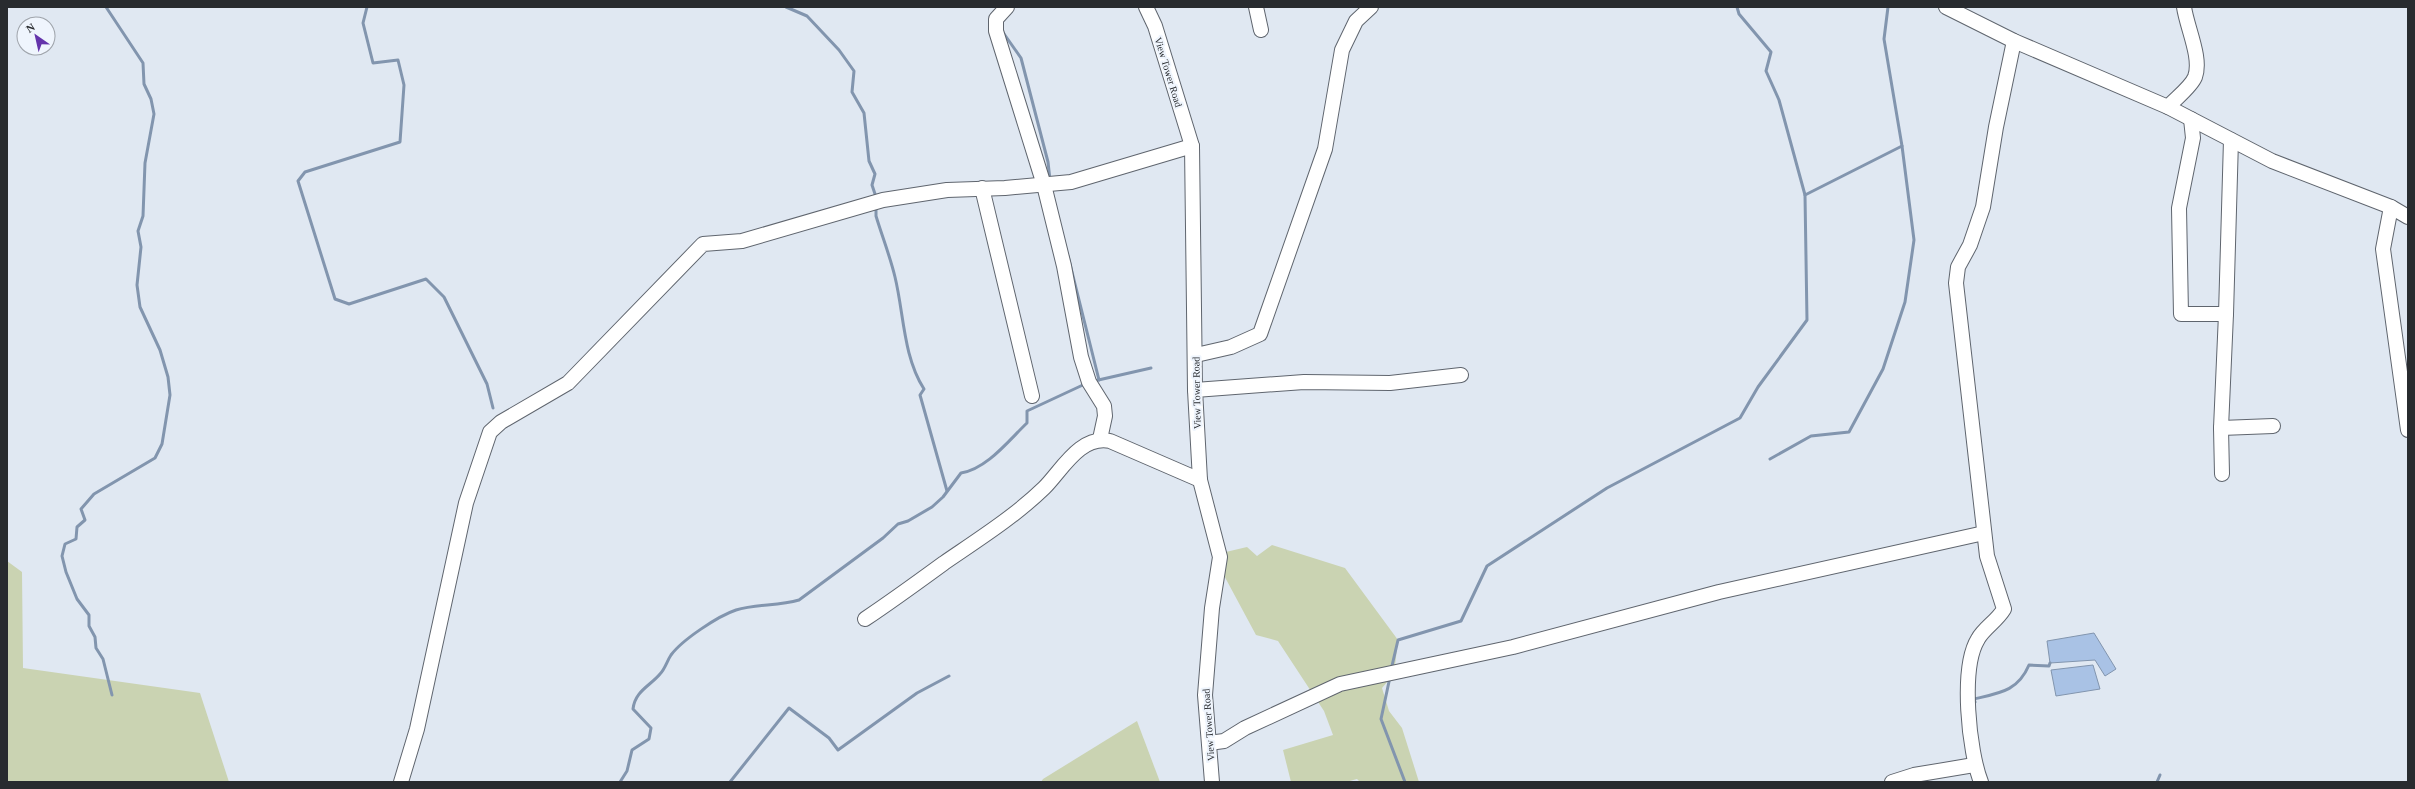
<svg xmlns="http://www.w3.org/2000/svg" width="2415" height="789" font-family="'Times New Roman',serif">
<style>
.green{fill:#cad3b2}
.water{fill:#a9c2e5;stroke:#8295ae}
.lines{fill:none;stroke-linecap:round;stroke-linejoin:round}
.stream{stroke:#8295ae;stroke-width:3}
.minor-casing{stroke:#5f656e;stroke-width:16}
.minor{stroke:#fff;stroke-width:14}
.labels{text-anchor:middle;stroke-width:4;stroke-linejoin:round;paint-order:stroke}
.street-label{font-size:10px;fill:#282b2f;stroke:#eff5fd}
</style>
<rect width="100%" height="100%" fill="#e0e8f2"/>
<g class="green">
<path d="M 1272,545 L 1345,568 L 1398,640 L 1394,674 L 1382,688 L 1389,711 L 1402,728 L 1419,782 L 1360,782 L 1357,779 L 1346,782 L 1291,782 L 1283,750 L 1333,735 L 1324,711 L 1278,641 L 1256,635 L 1213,555 L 1247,547 L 1257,556 Z"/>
<path d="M 7,561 L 22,572 L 23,668 L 200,693 L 229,782 L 7,782 Z"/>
<path d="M 1137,721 L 1160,782 L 1041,782 L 1043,779 Z"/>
</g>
<g class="water">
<path d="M 2094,633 L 2116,669 L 2105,676 L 2095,660 L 2050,663 L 2047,641 Z"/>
<path d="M 2093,665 L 2100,689 L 2056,696 L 2051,670 Z"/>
</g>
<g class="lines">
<g class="stream">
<path d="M 106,7 L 143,63 L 144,84 L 151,99 L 154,114 L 145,163 L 143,216 L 138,231 L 141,247 L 137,285 L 140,307 L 160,350 L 168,377 L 170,395 L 162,444 L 155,458 L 94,494 L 81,509 L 85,520 L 77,527 L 76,539 L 65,544 L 62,556 L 66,572 L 77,599 L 89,615 L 89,626 L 95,637 L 96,648 L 103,659 L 112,695"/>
<path d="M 367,7 L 363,23 L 373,63 L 398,60 L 404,85 L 400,142 L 305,172 L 298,181 L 335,299 L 349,304 L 426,279 L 444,297 L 487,384 L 493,408"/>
<path d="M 786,7 L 807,16 L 839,50 L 854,71 L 852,92 L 864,113 L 869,161 L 875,174 L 872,185 L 876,197"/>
<path d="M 1737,7 L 1739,14 L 1771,52 L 1766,71 L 1779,100 L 1805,195"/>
<path d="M 1002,31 L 1021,58 L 1048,162 L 1050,180"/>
<path d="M 876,207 L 876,216 C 882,236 890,256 895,277 C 904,314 903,356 924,389 L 920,395 L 947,491"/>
<path d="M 1068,256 L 1099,380"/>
<path d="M 1094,381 L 1151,368"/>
<path d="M 1770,459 L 1811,436 L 1849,432 L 1883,369 L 1905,302 L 1914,240 L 1902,146"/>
<path d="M 1391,670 L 1398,640 L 1461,621 L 1487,566 L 1607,488 L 1740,418 L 1758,387 L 1807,320 L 1805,195 L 1902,146 L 1884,39 L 1888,7"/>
<path d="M 1390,677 L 1381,719 L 1405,782"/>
<path d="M 1975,702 L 1974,699 C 2000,693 2018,691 2029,665 L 2049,666 L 2050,663"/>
<path d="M 620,782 L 627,771 L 632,750 L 649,739 L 651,728 L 633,709 C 635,691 650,686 660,674 C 665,669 667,661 671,655 C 682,640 718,616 736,610 C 756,604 778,606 799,600 L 883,538 L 898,524 L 908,521 L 932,507 L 943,497 L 961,473 C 987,469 1009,440 1027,423 L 1027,411 L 1085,384"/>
<path d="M 730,782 L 789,708 L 829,738 L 838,750 L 917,693 L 949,676"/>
<path d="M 2157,782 L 2160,775"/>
</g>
<g class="minor-casing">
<g id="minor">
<path d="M 1007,7 L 996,19 L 996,31 L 1044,185 L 1064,266 L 1081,357 L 1089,382 L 1104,406 L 1105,416 L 1100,439"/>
<path d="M 1146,7 L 1155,26 L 1192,146 L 1195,390 L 1200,480 L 1220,557 L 1212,608 L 1205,695 L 1212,782"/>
<path d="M 1256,7 L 1261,30"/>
<path d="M 1946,7 L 2014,41 L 2168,107 L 2272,161 L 2391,207 L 2408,217"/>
<path d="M 2168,107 C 2176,98 2191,87 2195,77 C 2202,58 2187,28 2184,7"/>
<path d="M 2191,119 L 2193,138 L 2179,208 L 2181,314 L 2226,314 L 2221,428 L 2222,474"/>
<path d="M 982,188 L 1032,396"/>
<path d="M 2391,207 L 2383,249 L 2408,430"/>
<path d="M 2226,314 L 2231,140"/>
<path d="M 1196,355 L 1231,347 L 1260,334 L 1325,149 L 1342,50 L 1356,21 L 1371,7"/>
<path d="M 1195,390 L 1304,382 L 1390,383 L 1461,375"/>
<path d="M 2221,428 L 2273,426"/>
<path d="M 865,619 C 892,601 918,582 944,563 C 979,539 1014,517 1044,488 C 1062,470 1080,435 1110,441 L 1200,480"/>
<path d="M 1209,743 L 1224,741 L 1245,728 L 1340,684 L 1513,647 L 1719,592 L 1984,533"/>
<path d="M 401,782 L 417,729 L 466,503 L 490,432 L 501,422 L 568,383 L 703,244 L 742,241 L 883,200 L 947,190 L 1005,188 L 1071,182 L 1192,146"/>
<path d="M 1892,782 L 1914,775 L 1974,765"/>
<path d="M 1981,782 C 1969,752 1960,668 1978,639 C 1984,628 1997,621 2004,609 L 1987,556 L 1956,283 L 1958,267 L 1970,245 L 1983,207 L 1996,127 L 2014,41"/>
</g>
</g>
<use href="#minor" class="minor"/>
</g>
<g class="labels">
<g class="street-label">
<text transform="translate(1169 72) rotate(73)" y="4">View Tower Road</text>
<text transform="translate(1196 393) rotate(-91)" y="4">View Tower Road</text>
<text transform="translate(1208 725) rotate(-94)" y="4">View Tower Road</text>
</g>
</g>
<rect width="2415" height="789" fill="none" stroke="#282b2f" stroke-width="16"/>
<g transform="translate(36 36) rotate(326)"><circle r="19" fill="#eff5fd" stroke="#9fa4ab"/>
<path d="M0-3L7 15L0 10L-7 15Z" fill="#6434ab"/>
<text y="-6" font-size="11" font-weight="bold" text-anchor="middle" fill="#282b2f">N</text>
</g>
</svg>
